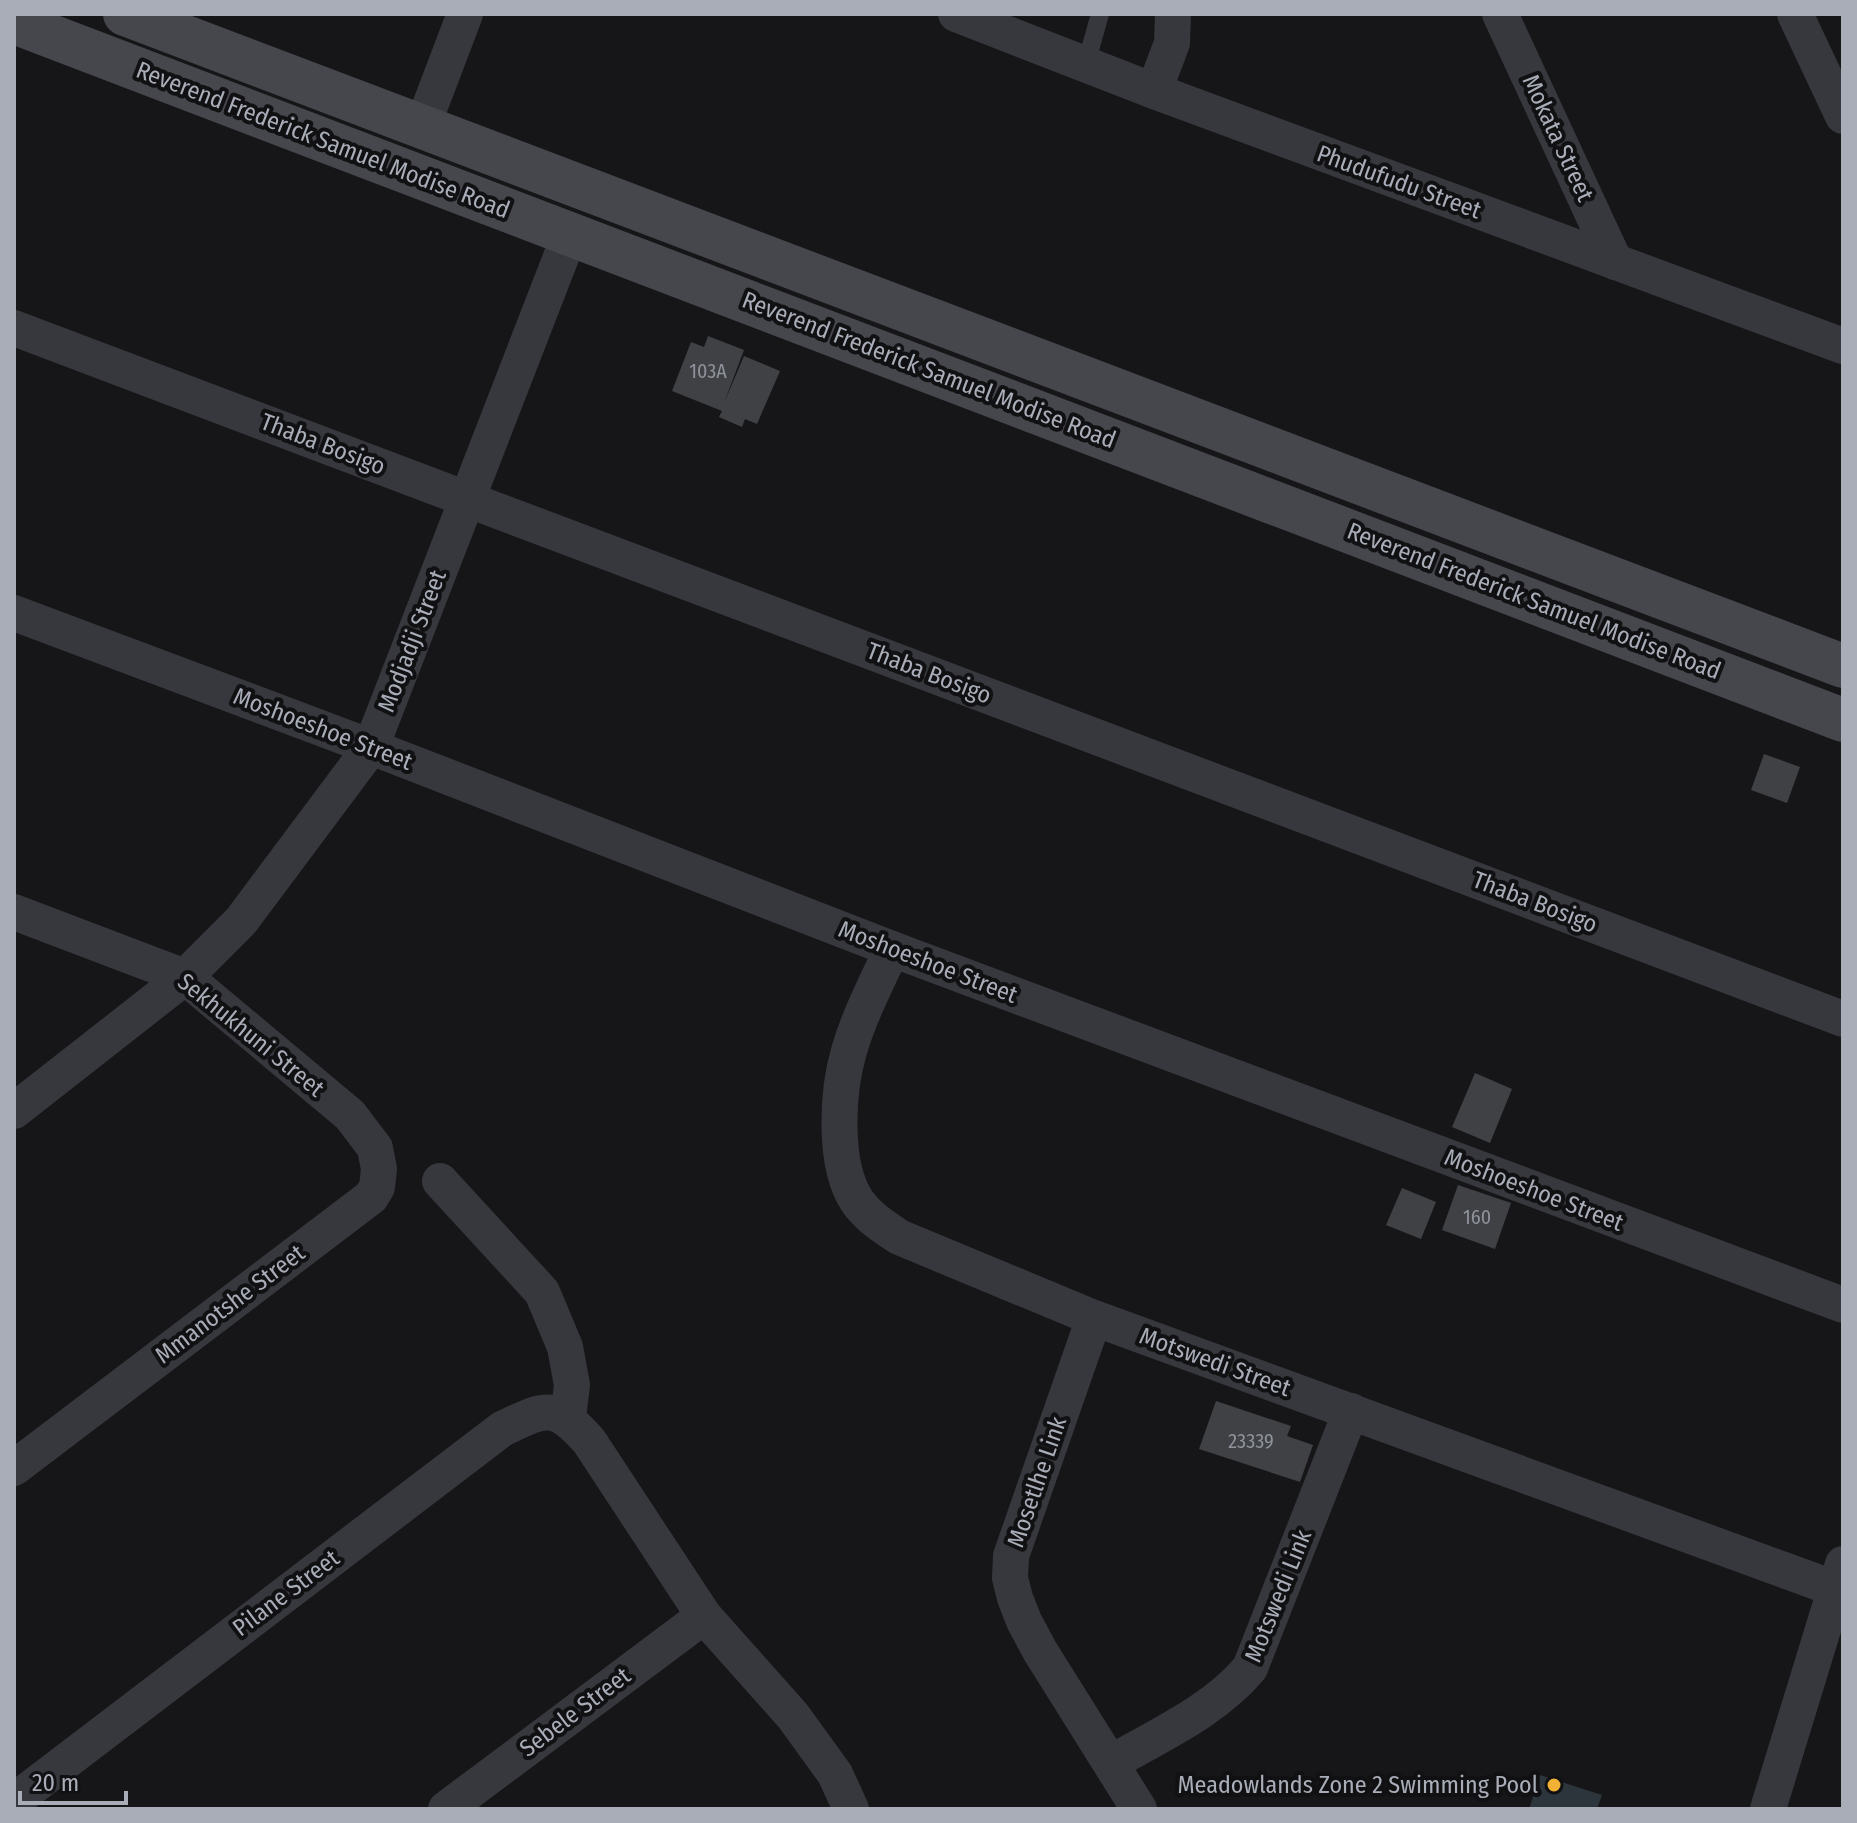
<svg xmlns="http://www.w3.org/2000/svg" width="1857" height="1823" font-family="'Fira Sans Condensed',sans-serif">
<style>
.water{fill:#2c353c}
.building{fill:#404145}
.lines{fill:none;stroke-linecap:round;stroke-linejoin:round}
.service{stroke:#37383d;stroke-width:18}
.minor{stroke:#37383d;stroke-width:36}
.secondary{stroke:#45474d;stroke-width:44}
.poi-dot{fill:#f2b134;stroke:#111113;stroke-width:3}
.labels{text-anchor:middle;stroke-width:8;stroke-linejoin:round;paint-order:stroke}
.number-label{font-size:20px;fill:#8e929b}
.street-label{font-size:24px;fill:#a8adb8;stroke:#111113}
.poi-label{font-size:24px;fill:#a8adb8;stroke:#111113;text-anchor:end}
</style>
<rect width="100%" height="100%" fill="#161618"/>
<path class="water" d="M 1540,1775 L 1602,1795 L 1597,1809 L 1529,1809 Z"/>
<g class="building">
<path d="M 708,336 L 744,350 L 724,403 L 744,356 L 780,371 L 757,424 L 745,419 L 742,427 L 719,417 L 722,411 L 672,391 L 691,342 L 704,347 Z"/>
<path d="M 1764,754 L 1800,767 L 1787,803 L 1751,790 Z"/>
<path d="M 1475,1073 L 1512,1089 L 1490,1143 L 1452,1127 Z"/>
<path d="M 1458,1185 L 1511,1203 L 1495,1249 L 1442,1230 Z"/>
<path d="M 1402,1188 L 1436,1202 L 1421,1239 L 1386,1225 Z"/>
<path d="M 1216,1401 L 1291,1426 L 1287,1436 L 1313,1445 L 1300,1482 L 1199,1449 Z"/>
</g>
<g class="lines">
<path class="service" d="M 1086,64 L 1100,14"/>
<g class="minor">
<path d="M 956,14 L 1154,91 L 1843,346"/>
<path d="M 1500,14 L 1615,262"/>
<path d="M 1795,14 L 1843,116"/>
<path d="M 1154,91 L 1172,43 L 1173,14"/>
<path d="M 422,127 L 465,14"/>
<path d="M 14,328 L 1843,1019"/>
<path d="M 14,613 L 371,747 L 892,949 L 1843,1305"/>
<path d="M 14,912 L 185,977 L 350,1115 L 375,1148 L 379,1169 L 377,1187 L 371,1197 L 14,1468"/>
<path d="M 892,949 C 877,982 859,1016 849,1051 C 837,1092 833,1165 857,1201 C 868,1217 883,1226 899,1237 L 1094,1318 L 1836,1589"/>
<path d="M 14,1111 L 185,977 L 241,921 L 371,747 L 570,234"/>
<path d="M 440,1181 L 542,1292 L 565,1347 L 572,1385 L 568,1418"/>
<path d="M 1094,1318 L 1011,1556 L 1010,1578 L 1015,1598 L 1024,1621 L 1040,1651 L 1139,1809"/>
<path d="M 1111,1763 C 1159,1735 1214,1711 1250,1668 L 1351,1411"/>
<path d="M 14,1801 L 502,1429 C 546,1408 554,1402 589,1441 L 704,1616 L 793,1716 L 835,1774 L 851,1809"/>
<path d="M 446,1809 L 704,1616"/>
<path d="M 1768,1809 L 1843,1564"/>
</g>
<g class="secondary">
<path d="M 125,14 L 1843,666"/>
<path d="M 14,22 L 1843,720"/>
</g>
</g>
<circle class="poi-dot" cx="1554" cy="1785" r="8"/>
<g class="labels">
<g class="number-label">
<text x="708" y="378">103A</text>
<text x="1477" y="1224">160</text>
<text x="1251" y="1448">23339</text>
</g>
<g class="street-label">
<text transform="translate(1558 138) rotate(65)" y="8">Mokata Street</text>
<text transform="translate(323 140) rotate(21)" y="8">Reverend Frederick Samuel Modise Road</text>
<text transform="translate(1399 182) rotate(20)" y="8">Phudufudu Street</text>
<text transform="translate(929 370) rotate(21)" y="8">Reverend Frederick Samuel Modise Road</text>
<text transform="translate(323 444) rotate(21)" y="8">Thaba Bosigo</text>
<text transform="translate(1534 601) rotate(21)" y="8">Reverend Frederick Samuel Modise Road</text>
<text transform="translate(412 641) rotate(-69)" y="8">Modjadji Street</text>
<text transform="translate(929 673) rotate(21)" y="8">Thaba Bosigo</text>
<text transform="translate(323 729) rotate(21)" y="8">Moshoeshoe Street</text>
<text transform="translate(1535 902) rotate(21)" y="8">Thaba Bosigo</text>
<text transform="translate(928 962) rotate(21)" y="8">Moshoeshoe Street</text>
<text transform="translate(251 1035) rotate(39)" y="8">Sekhukhuni Street</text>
<text transform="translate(1534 1190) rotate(21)" y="8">Moshoeshoe Street</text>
<text transform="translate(230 1304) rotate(-37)" y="8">Mmanotshe Street</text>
<text transform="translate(1215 1362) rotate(20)" y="8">Motswedi Street</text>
<text transform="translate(1037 1482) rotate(-71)" y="8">Mosetlhe Link</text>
<text transform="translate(286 1593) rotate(-37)" y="8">Pilane Street</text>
<text transform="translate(1278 1596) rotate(-68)" y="8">Motswedi Link</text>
<text transform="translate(575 1712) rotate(-37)" y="8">Sebele Street</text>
</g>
<g class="poi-label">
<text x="1538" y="1793">Meadowlands Zone 2 Swimming Pool</text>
</g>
</g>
<rect width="1857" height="1823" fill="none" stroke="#a8adb8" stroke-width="32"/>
<path d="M20 1791v12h106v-12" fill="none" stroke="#a8adb8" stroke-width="4"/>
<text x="32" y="1791" font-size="24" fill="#a8adb8" stroke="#111113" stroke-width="6" paint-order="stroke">20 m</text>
</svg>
